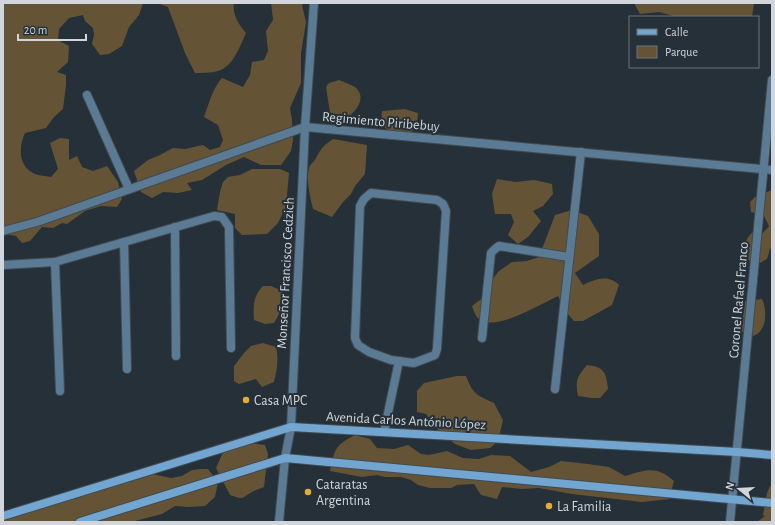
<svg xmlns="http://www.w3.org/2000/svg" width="775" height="525" font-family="'Alegreya Sans',sans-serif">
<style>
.green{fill:#645435}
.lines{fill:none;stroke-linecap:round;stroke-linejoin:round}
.lane-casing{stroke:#414b52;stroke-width:10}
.street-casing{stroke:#414b52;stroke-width:10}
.secondary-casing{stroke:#414b52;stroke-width:10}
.lane{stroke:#5b7b95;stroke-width:8}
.street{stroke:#5b7b95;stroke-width:8}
.secondary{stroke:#72a5d0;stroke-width:8}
.poi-dot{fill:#e4ad35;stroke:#263038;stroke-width:1.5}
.labels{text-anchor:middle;stroke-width:4;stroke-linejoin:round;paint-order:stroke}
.street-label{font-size:14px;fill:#d0d6db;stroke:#263038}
.poi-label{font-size:14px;fill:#d0d6db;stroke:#263038;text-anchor:start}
</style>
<rect width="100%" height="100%" fill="#263038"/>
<g class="green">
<path d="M 3,3 L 143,3 L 139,15 L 129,27 L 122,46 L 109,54 L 100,55 L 92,44 L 94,35 L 93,28 L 85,21 L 83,15 L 69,18 L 59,29 L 58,40 L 69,46 L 68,62 L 57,72 L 66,75 L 66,85 L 63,109 L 54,117 L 46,128 L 25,133 C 18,148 18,169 38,175 C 42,176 47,176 51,177 L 58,169 L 50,143 L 60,138 L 69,139 L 69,160 L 77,156 L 82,167 L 93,171 L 107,166 L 118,182 L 122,199 L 117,207 L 101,206 L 85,211 L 67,224 L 62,223 L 53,228 L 42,227 L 30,241 L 22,243 L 16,236 L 5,234 L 3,229 Z"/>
<path d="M 157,3 L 234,3 C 232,14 239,25 246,33 C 240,46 233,67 218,71 C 211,73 202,73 195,73 L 185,53 L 168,7 Z"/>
<path d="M 271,3 L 304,3 L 302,5 L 306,22 L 301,53 L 301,83 L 290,108 L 292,120 L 293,140 L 291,151 L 281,165 L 261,165 L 244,157 L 226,165 L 202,180 L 187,183 L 192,190 L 178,193 L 163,192 L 152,198 L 141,192 L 134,171 L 148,160 L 160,155 L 173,148 L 185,149 L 203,145 L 210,150 L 220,147 L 223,140 L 218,125 L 204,117 C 209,104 212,89 222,78 L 243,87 L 250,75 L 252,62 L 264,60 L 268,51 L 266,31 L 273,20 Z"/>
<path d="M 634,3 L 754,3 L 752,17 L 677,17 L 659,12 L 640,14 Z"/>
<path d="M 339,80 C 345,83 354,85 357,89 C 366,99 356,111 348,117 L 330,113 L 326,87 L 329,83 Z"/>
<path d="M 405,109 L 418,113 L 417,124 L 409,136 L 396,135 L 381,125 L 382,111 Z"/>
<path d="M 333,139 L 367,145 L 365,174 L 355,186 L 351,194 L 343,202 L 332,217 L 313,209 C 310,197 306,180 309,168 C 310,164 315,161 316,158 C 322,147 323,146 333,139 Z"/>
<path d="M 252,169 L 280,169 L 289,173 L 286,206 L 278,223 L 267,234 L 242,235 L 235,228 L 235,214 L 217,210 L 220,192 L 223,182 L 228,177 L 240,175 Z"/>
<path d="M 497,179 L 515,182 L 534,180 L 552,184 L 553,194 L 543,206 L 533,211 L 541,221 L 528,237 L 518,244 L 508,235 L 514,222 L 511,214 L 495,214 L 492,194 Z"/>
<path d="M 772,190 L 772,248 L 770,249 L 767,259 L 760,263 L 749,261 C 746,248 742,241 753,232 L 762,234 L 769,226 L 764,216 L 751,212 L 750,202 L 755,197 Z"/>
<path d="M 572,210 L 588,216 L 599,234 L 599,256 L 575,273 L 583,285 C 595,279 608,274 619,285 L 612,305 L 583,321 L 574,321 L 566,312 L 558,296 C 541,304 500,329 482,321 C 476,318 474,312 472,306 L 485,296 L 490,282 L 499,271 L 512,262 L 527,261 L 539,257 L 555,215 Z"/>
<path d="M 263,286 L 271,286 L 282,291 L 279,314 L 274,323 L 265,324 L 254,320 C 253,307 253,296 263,286 Z"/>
<path d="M 762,299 C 766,307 767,322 761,330 C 759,334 755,335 751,337 L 741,331 L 745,301 Z"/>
<path d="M 263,343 L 276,347 C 279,359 277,370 274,382 L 262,387 L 256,379 L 239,384 L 234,381 L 234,366 L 244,353 L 251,346 Z"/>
<path d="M 587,365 C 605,367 606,373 608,389 L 600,398 L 592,398 L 578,396 C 575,380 577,377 587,365 Z"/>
<path d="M 457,376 L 466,376 C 473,394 476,395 494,403 L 503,420 L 498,441 L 490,448 L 471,450 L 455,444 L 449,439 L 442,435 L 426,414 L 417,412 L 417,391 L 424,383 Z"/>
<path d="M 355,435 L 370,439 L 377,448 L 394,449 L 408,445 L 421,454 L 429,455 L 447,451 L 463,458 L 479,459 L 491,455 L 510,456 L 531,472 L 549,467 L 561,461 L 588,464 L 609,467 L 625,476 C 646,470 656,465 674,481 L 669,499 L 642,502 L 572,494 L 539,488 L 522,489 L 502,487 L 497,499 L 481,495 L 474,484 L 457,485 L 451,488 L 430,488 L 418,485 L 411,480 L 401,477 L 385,477 L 377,475 L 362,477 L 330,471 C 335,449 334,446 355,435 Z"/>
<path d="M 250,443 L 265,445 L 268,454 L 264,487 C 260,489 255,490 252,492 C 240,499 245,500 230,495 L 216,468 L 224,450 Z"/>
<path d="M 201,469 L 208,469 L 218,482 L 215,497 L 205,506 L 188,507 L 175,506 L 162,514 L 131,522 L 3,522 L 3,515 L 17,515 L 27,513 L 43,503 L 66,498 L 76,499 L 81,495 L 148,473 L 171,478 L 182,476 L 192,470 Z"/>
<path d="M 770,486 L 772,486 L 772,522 L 757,522 L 765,516 L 763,515 L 767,493 Z"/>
</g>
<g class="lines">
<g class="lane-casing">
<g id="lane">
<path d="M 87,95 L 129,189"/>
<path d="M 371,193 L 437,200 L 443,204 L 446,211 L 437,349 L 435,355 L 414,363 L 391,360 L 369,352 L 358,345 L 355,338 L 360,206 L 364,199 Z"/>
<path d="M 175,227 L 176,356"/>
<path d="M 124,242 L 127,369"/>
<path d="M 55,262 L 60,391"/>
<path d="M 3,265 L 55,262 L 214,216 L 222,217 L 229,227 L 231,348"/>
<path d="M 482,338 L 491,253 L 495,249 L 499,246 L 569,257"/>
<path d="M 555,389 L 581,152"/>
<path d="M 384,432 L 399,361"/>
</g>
</g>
<g class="street-casing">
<g id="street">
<path d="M 3,231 L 37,222 L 305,127 L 772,170"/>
<path d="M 279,522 L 285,458 L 291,427 L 305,127 L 314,3"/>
<path d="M 730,522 L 772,80"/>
</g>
</g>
<g class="secondary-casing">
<g id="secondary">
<path d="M 3,516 L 291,427 L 737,452 L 772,455"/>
<path d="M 80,522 L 285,458 L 772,503"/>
</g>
</g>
<use href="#lane" class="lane"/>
<use href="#street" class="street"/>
<use href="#secondary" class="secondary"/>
</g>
<g class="poi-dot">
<circle cx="246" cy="400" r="4"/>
<circle cx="308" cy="492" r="4"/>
<circle cx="549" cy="506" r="4"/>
</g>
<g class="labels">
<g class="street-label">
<text transform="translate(381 121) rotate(5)" y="5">Regimiento Piribebuy</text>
<text transform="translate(285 273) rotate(-87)" y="5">Monseñor Francisco Cedzich</text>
<text transform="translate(738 300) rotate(-85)" y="5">Coronel Rafael Franco</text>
<text transform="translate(406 420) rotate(3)" y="5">Avenida Carlos António López</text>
</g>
<g class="poi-label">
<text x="254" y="405">Casa MPC</text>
<text x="316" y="489">Cataratas<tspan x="316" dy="16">Argentina</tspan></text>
<text x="557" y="511">La Familia</text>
</g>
</g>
<rect width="775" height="525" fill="none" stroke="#d0d6db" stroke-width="8"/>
<rect x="629" y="16" width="130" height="52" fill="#263038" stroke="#6a7279"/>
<rect x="637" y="29" width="20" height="6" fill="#72a5d0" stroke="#6a7279"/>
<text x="665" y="36" font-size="12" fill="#d0d6db">Calle</text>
<rect x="637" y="46" width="20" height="12" fill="#645435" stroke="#6a7279"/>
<text x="665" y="56" font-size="12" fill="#d0d6db">Parque</text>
<g transform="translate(739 489) rotate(288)" stroke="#263038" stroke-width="3" paint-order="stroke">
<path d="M0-3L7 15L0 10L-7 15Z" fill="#d0d6db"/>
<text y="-6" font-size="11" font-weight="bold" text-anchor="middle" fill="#d0d6db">N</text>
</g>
<path d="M18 34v6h68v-6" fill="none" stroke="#d0d6db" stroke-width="2"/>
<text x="24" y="34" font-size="12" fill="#d0d6db" stroke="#263038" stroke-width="3" paint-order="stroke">20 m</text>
</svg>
